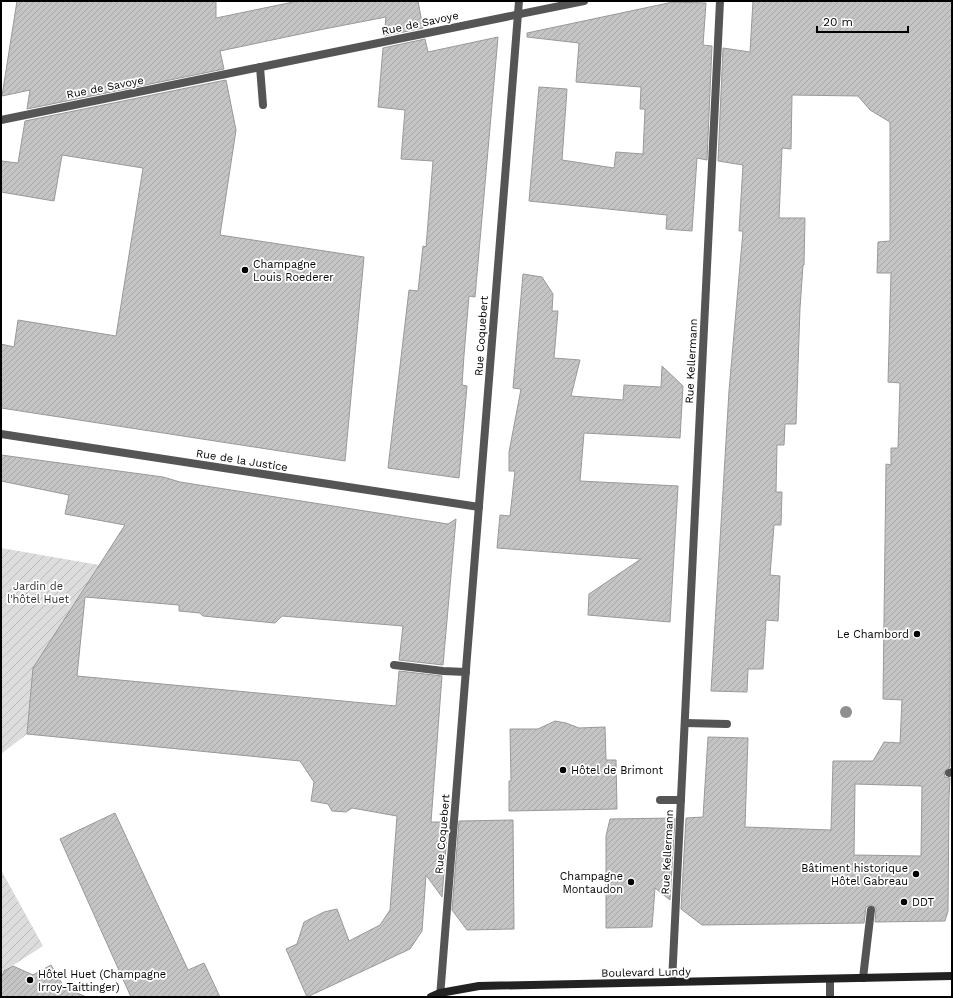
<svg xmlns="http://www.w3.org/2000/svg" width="953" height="998" font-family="'Work Sans',sans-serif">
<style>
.garden{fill:url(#garden-furrows)}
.building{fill:url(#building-hatch);stroke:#999;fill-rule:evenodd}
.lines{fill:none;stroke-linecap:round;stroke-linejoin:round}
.service{stroke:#555;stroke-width:8}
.minor{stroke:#555;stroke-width:8}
.secondary{stroke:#222;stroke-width:8}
.tree{fill:#8f8f8f}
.poi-dot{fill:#000;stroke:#fff;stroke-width:1.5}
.labels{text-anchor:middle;stroke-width:3.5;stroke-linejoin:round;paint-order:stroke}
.street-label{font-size:11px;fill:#000;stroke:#fff}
.poi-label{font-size:11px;fill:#000;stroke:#fff;text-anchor:start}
.park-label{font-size:11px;fill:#333;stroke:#fff}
</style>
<defs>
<pattern id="garden-furrows" width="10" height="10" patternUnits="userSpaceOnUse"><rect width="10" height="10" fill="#dcdcdc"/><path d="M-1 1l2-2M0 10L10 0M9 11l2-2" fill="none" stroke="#bbb"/></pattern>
<pattern id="building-hatch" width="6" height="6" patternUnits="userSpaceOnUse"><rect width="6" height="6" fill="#c4c4c4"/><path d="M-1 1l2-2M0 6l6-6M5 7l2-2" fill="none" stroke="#a7a7a7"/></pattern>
</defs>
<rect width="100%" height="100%" fill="#fff"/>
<g class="garden">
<path d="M 1,548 L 99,565 L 33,672 L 27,734 L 1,754 Z"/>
<path d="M 1,870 L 43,946 L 1,973 Z"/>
</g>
<g class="building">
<path d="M 17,1 L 216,1 L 216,18 L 298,1 L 418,1 L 423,28 L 384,36 L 386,17 L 324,29 L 220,51 L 224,69 L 27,109 L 30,90 L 2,96 Z"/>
<path d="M 753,1 L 952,1 L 950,767 L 944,772 L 945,777 L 950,778 L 949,798 L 948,911 L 945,921 L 875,922 L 876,908 L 871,905 L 866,907 L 864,923 L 702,925 L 681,909 L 686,818 L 703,817 L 708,737 L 748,738 L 745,827 L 831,830 L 833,761 L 873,761 L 884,742 L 900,743 L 902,700 L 883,699 L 886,464 L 891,465 L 891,448 L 898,448 L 900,383 L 888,382 L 891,273 L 877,273 L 878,242 L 890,241 L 890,122 L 870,110 L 858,96 L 792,95 L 791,149 L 782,148 L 779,218 L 805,218 L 804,265 L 803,265 L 800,308 L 796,424 L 785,424 L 784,445 L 777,445 L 776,492 L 782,492 L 781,525 L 774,525 L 770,575 L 780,576 L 778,621 L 766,620 L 763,669 L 748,669 L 747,692 L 711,691 L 729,391 L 743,231 L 739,231 L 743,165 L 718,161 L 723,48 L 750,52 ZM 855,784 L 922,786 L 921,856 L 854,855 Z"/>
<path d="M 673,2 L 706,3 L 703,45 L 712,46 L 707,160 L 697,158 L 692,231 L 666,229 L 667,215 L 529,201 L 539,87 L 567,89 L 562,160 L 614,168 L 616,152 L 643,154 L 645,109 L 640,109 L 641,87 L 576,82 L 579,43 L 527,37 L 527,33 Z"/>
<path d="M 498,37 L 475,297 L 469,296 L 464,355 L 462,385 L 467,386 L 459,478 L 388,468 L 409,290 L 418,291 L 423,246 L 426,247 L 433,161 L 401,159 L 405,110 L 378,107 L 383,48 L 425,39 L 428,52 Z"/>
<path d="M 226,80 L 236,130 L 220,235 L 364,257 L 345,461 L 1,408 L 1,344 L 14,347 L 18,320 L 116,336 L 143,168 L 62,155 L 54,201 L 1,192 L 1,161 L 18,163 L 25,121 Z"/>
<path d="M 523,274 L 542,277 L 553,294 L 552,311 L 558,311 L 554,358 L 580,360 L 571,396 L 623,400 L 624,385 L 661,387 L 662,366 L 683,386 L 680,438 L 584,433 L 580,481 L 678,486 L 670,622 L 588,615 L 589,594 L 641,559 L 497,548 L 500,515 L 510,516 L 515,471 L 509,471 L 509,452 L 521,389 L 513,388 Z"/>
<path d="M 1,455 L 163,477 L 180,482 L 448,524 L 456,519 L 443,665 L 399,660 L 403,626 L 282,616 L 275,623 L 203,616 L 200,613 L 179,611 L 179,605 L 85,597 L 77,676 L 396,706 L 399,671 L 442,676 L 431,822 L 448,822 L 442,897 L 426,875 L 422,931 L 410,949 L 307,997 L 286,949 L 297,944 L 304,922 L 324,912 L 337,909 L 349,941 L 380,925 L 390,910 L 397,816 L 352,808 L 346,812 L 332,811 L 328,804 L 311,801 L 314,782 L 300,761 L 27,734 L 33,668 L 125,525 L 65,514 L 69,495 L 1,481 Z"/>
<path d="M 555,721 L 566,723 L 579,728 L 605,727 L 606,760 L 616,760 L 617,809 L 509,811 L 509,781 L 511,781 L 510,729 L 538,729 Z"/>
<path d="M 115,813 L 188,970 L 204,963 L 220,997 L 131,997 L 60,839 Z"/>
<path d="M 675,818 L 670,900 L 655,888 L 652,927 L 606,928 L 606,836 L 610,819 Z"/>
<path d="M 513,820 L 514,929 L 467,930 L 452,910 L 459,821 Z"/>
<path d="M 51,965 L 64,987 L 86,997 L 1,997 L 1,978 L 4,971 L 13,966 L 33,975 Z"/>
</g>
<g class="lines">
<g class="service">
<path d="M 260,67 L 263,105"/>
<path d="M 394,665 L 443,671 L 466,672"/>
<path d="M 685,723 L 727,724"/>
<path d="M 949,773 L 952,772"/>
<path d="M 660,800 L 681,800"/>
<path d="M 863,978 L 871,910"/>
</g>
<g class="minor">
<path d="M 1,120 L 584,1"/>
<path d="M 1,434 L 479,507"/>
<path d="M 830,979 L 830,997"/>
<path d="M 672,982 L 720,1"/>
<path d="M 440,997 L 519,1"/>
</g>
<path class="secondary" d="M 431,997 L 440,993 L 479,986 L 952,976"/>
</g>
<circle class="tree" cx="846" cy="712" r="6"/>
<g class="poi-dot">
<circle cx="245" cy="270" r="4"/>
<circle cx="917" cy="634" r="4"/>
<circle cx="563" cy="770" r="4"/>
<circle cx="916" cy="874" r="4"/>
<circle cx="631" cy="882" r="4"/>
<circle cx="904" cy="902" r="4"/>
<circle cx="30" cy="980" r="4"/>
</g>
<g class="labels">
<g class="street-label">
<text transform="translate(420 23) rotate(-12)" y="4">Rue de Savoye</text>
<text transform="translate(105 87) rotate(-11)" y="4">Rue de Savoye</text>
<text transform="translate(481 336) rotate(-86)" y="4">Rue Coquebert</text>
<text transform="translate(691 361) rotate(-87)" y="4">Rue Kellermann</text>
<text transform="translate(242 460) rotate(9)" y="4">Rue de la Justice</text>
<text transform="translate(442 834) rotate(-85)" y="4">Rue Coquebert</text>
<text transform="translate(667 852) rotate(-87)" y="4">Rue Kellermann</text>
<text transform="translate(646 972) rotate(-1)" y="4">Boulevard Lundy</text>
</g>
<g class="poi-label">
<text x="253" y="268">Champagne<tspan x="253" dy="13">Louis Roederer</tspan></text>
<text x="909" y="638" text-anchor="end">Le Chambord</text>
<text x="571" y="774">Hôtel de Brimont</text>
<text x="908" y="872" text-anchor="end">Bâtiment historique<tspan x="908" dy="13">Hôtel Gabreau</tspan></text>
<text x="623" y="880" text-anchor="end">Champagne<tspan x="623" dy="13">Montaudon</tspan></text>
<text x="912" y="906">DDT</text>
<text x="38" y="978">Hôtel Huet (Champagne<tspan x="38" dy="13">Irroy-Taittinger)</tspan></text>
</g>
<g class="park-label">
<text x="38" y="590">Jardin de<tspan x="38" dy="13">l'hôtel Huet</tspan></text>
</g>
</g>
<rect width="953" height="998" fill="none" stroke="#000000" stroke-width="4"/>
<path d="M817 26v6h91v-6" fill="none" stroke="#000000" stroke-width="2"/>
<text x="823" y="26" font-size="12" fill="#000000" stroke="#ffffff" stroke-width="3" paint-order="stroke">20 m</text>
</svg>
